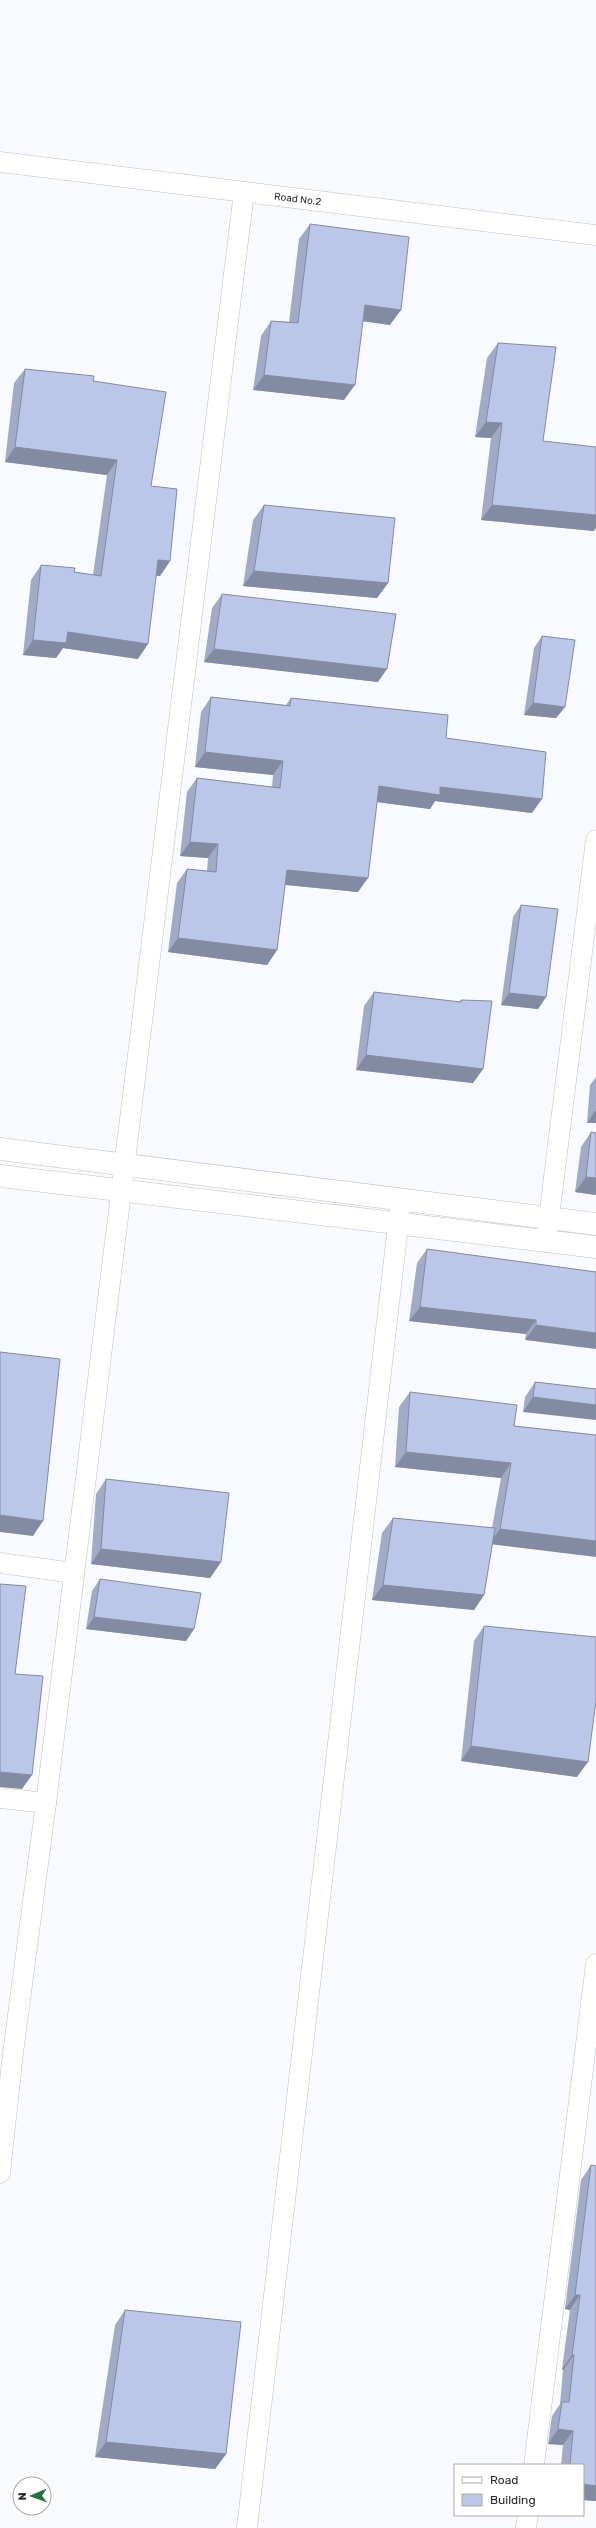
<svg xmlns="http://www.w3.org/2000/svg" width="596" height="2528" font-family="Rubik,sans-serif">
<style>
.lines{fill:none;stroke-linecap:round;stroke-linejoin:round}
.minor-casing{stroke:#bcbfc7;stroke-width:21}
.major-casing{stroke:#bcbfc7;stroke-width:23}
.minor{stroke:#fff;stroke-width:20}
.major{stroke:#fff;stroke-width:22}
.wall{fill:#a1abc8}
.shaded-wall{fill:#838ba2}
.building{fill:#bbc7e8;stroke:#838ba2}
.labels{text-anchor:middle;stroke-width:3;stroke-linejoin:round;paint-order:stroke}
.street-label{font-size:10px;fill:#28292c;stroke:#fff}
</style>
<rect width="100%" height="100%" fill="#f8faff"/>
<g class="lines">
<g class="minor-casing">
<g id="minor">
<path id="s1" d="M 0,162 L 596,235"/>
<path d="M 546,1241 L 596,840"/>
<path d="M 0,1563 L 74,1573"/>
<path d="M 0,1798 L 46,1803"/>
<path d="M 0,2173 L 13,2053 L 46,1803 L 244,192"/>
<path d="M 534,2465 L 596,1964"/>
<path d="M 247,2528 L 401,1200"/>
<path d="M 526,2528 L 528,2515"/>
</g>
</g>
<g class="major-casing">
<g id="major">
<path d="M 0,1149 L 596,1224"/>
<path d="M 0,1176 L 596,1247"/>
</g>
</g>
<use href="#minor" class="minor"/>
<use href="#major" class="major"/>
</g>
<g class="wall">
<path d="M 310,224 L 390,325 L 363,321 L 344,400 L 253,390 L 261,336 L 271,321 L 289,322 L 299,239 Z"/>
<path d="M 498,343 L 543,441 L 594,531 L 481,520 L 491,438 L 475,437 L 487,358 Z"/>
<path d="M 25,369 L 93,381 L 151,486 L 170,561 L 160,576 L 156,576 L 138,659 L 63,648 L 56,658 L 23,655 L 31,580 L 41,565 L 74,572 L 93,575 L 107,475 L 5,462 L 14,383 Z"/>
<path d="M 264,505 L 388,583 L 377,598 L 243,586 L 253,520 Z"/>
<path d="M 222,594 L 378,682 L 204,662 L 212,608 Z"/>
<path d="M 542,636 L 565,707 L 556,718 L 524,715 L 534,648 Z"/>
<path d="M 211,697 L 286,705 L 291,698 L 446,738 L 532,813 L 435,801 L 430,809 L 377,802 L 358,892 L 285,885 L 277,950 L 267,965 L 168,952 L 177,883 L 187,869 L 207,871 L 208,858 L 180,856 L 187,792 L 197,778 L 272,787 L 273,775 L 195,767 L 201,712 Z"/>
<path d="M 521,905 L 546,997 L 538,1009 L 501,1005 L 513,917 Z"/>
<path d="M 374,992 L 460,1002 L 461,1000 L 483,1069 L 473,1083 L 356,1070 L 364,1006 Z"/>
<path d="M 596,1077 L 596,1123 L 587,1123 L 590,1085 Z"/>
<path d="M 591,1132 L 596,1195 L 575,1192 L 581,1147 Z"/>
<path d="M 427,1249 L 596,1272 L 525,1340 L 526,1334 L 409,1321 L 417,1263 Z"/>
<path d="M 535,1382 L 596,1389 L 523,1412 L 525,1397 Z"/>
<path d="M 410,1392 L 514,1426 L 596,1435 L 492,1544 L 484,1595 L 474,1610 L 372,1600 L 382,1533 L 393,1518 L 492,1528 L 501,1478 L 395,1467 L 399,1407 Z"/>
<path d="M 106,1479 L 221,1562 L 210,1578 L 91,1564 L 96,1494 Z"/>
<path d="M 100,1579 L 194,1629 L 186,1641 L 86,1629 L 92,1591 Z"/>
<path d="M 484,1626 L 577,1777 L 461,1761 L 474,1641 Z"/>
<path d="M 591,2165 L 596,2166 L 596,2501 L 583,2500 L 583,2465 L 561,2465 L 563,2445 L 548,2444 L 552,2416 L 560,2404 L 563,2370 L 562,2369 L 570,2310 L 565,2309 L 581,2180 Z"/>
<path d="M 125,2310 L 226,2454 L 215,2469 L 95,2457 L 115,2325 Z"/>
</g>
<g class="shaded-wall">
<path d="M 365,305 L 401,310 L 390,325 L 354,320 Z"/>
<path d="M 264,375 L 355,385 L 344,400 L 253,390 Z"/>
<path d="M 486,422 L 502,423 L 491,438 L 475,437 Z"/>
<path d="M 15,447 L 117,460 L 107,475 L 5,462 Z"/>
<path d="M 492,505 L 596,515 L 596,528 L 594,531 L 481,520 Z"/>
<path d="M 158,560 L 170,561 L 160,576 L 148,574 Z"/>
<path d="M 254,571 L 388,583 L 377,598 L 243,586 Z"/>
<path d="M 68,632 L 148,644 L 138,659 L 63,648 L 56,658 L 23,655 L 33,640 Z"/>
<path d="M 214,649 L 387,669 L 378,682 L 204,662 Z"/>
<path d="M 533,703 L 565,707 L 556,718 L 524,715 Z"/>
<path d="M 205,752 L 283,761 L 273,775 L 195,767 Z"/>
<path d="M 379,786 L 440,787 L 542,799 L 532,813 L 435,801 L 430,809 L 369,801 Z"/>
<path d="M 190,842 L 218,844 L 208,858 L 180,856 Z"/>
<path d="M 287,870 L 368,878 L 358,892 L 277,884 Z"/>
<path d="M 178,938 L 277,950 L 267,965 L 168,952 Z"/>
<path d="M 509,993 L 546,997 L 538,1009 L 501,1005 Z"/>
<path d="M 366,1055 L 483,1069 L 473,1083 L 356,1070 Z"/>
<path d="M 595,1111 L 596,1111 L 596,1123 L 587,1123 Z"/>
<path d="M 586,1177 L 596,1178 L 596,1195 L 575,1192 Z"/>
<path d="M 420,1307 L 536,1320 L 526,1334 L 409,1321 Z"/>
<path d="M 536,1325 L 596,1333 L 596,1349 L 525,1340 Z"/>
<path d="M 533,1397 L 596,1405 L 596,1420 L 523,1412 Z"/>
<path d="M 406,1452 L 511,1463 L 501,1478 L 395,1467 Z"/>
<path d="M 0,1515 L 43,1521 L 33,1536 L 0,1532 Z"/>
<path d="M 500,1529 L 596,1541 L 596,1557 L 489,1544 Z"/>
<path d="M 101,1549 L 221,1562 L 210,1578 L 91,1564 Z"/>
<path d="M 383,1585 L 484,1595 L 474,1610 L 372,1600 Z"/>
<path d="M 94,1617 L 194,1629 L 186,1641 L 86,1629 Z"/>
<path d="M 471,1746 L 588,1762 L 577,1777 L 461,1761 Z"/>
<path d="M 0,1772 L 32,1775 L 22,1789 L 0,1787 Z"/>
<path d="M 575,2295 L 580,2295 L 570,2310 L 565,2309 Z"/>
<path d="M 572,2355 L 574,2355 L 563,2370 L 562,2369 Z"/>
<path d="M 558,2429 L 573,2431 L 563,2445 L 548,2444 Z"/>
<path d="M 106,2442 L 226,2454 L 215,2469 L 95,2457 Z"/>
<path d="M 583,2484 L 596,2486 L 596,2501 L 583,2500 Z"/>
</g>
<g class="building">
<path d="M 310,224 L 409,237 L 401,310 L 365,305 L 355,385 L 264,375 L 271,321 L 298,323 Z"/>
<path d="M 498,343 L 556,347 L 543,441 L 596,447 L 596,515 L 492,505 L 502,423 L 486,422 Z"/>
<path d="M 25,369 L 94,376 L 93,381 L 166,392 L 151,486 L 177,489 L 170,561 L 158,560 L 148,644 L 68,632 L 66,643 L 33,640 L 41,565 L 75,568 L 74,572 L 101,576 L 117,460 L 15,447 Z"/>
<path d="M 264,505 L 395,518 L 388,583 L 254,571 Z"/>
<path d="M 222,594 L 396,614 L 387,669 L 214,649 Z"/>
<path d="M 542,636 L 575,640 L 565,707 L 533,703 Z"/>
<path d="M 211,697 L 290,706 L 291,698 L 448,715 L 446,738 L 546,752 L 542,799 L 440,787 L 440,795 L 379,786 L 368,878 L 287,870 L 277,950 L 178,938 L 187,869 L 216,872 L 218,844 L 190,842 L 197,778 L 280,788 L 283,761 L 205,752 Z"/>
<path d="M 521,905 L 558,909 L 546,997 L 509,993 Z"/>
<path d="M 374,992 L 461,1002 L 461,1000 L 492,1001 L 483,1069 L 366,1055 Z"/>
<path d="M 591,1132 L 596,1133 L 596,1178 L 586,1177 Z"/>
<path d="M 427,1249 L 596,1272 L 596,1333 L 536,1325 L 536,1320 L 420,1307 Z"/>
<path d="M 0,1352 L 60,1359 L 43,1521 L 0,1515 Z"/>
<path d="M 535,1382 L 596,1389 L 596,1405 L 533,1397 Z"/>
<path d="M 410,1392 L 517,1405 L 514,1426 L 596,1435 L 596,1541 L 500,1529 L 511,1463 L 406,1452 Z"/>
<path d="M 106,1479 L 229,1493 L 221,1562 L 101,1549 Z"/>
<path d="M 393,1518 L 495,1528 L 484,1595 L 383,1585 Z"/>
<path d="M 100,1579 L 201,1593 L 194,1629 L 94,1617 Z"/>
<path d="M 0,1584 L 26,1586 L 15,1674 L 43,1676 L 32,1775 L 0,1772 Z"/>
<path d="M 484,1626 L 596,1637 L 596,1701 L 588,1762 L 471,1746 Z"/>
<path d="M 591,2165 L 596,2166 L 596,2486 L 583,2484 L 583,2465 L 570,2465 L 573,2431 L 558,2429 L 562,2402 L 569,2402 L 574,2355 L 572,2355 L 580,2295 L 575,2295 Z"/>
<path d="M 125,2310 L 241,2322 L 226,2454 L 106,2442 Z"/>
</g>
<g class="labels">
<g class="street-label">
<text dy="4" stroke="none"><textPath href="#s1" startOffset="300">Road No.2</textPath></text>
</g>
</g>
<rect x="454" y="2464" width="130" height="52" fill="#ffffff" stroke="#a9a9ab"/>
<rect x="462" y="2477" width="20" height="6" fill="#ffffff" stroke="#a9a9ab"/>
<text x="490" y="2484" font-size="12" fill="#28292c">Road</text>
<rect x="462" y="2494" width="20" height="12" fill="#bbc7e8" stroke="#a9a9ab"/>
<text x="490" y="2504" font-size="12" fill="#28292c">Building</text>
<g transform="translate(32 2496) rotate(268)"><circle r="19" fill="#ffffff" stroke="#a9a9ab"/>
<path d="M0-3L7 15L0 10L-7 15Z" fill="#25703f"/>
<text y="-6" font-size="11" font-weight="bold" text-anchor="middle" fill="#28292c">N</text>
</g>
</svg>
